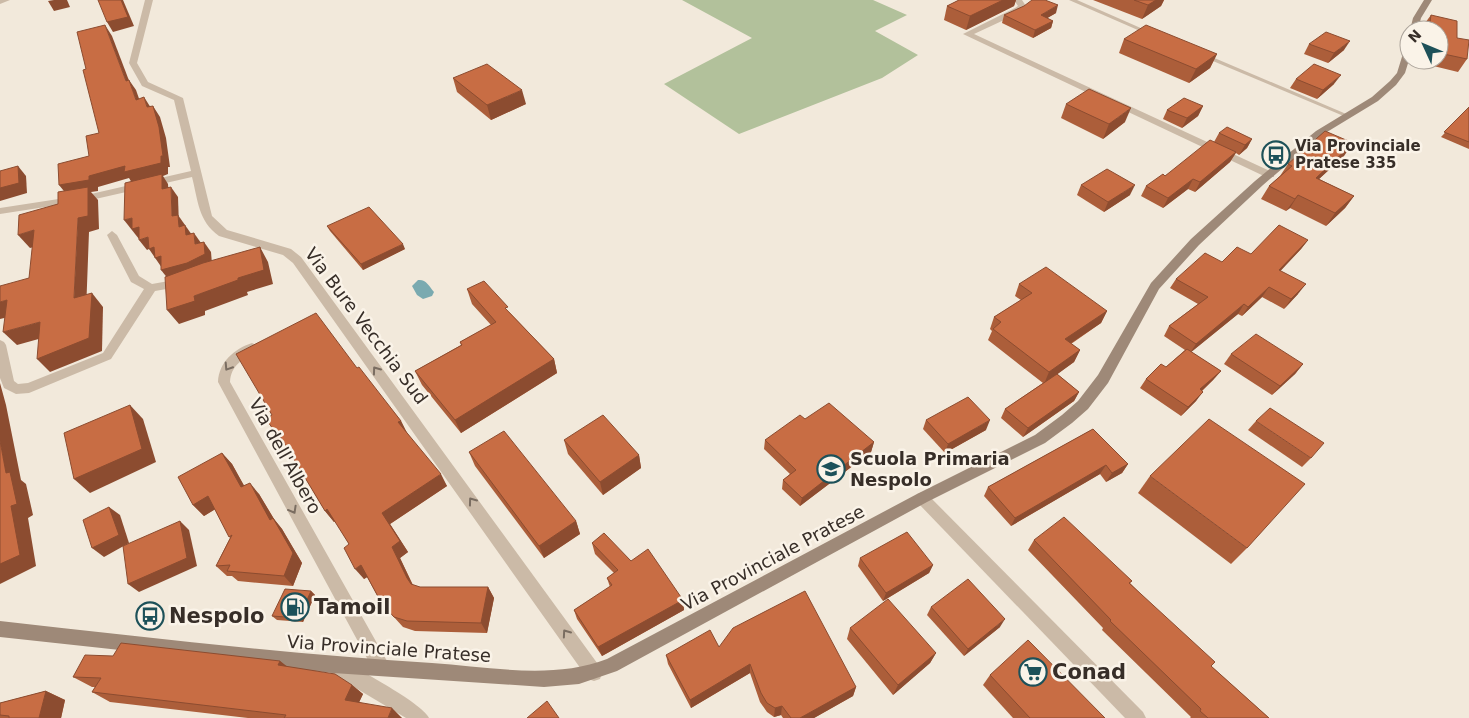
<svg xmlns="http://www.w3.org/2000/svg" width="1469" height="718" font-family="'DejaVu Sans',sans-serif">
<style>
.green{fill:#b2c19b}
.water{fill:#7aaab0}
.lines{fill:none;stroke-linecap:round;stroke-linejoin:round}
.lane{fill:#cbbaa7;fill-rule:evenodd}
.street{fill:#cbbaa7;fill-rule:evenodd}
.secondary{fill:#9e8978;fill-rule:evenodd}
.wall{fill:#ac5e3a}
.shaded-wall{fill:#8c4c30}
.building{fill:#c86d44;stroke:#8c4c30}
.oneway{stroke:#7a6d61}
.labels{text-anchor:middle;stroke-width:5;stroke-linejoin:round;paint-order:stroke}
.far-poi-label{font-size:15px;font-weight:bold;fill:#372e28;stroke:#faf3e8;text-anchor:start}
.street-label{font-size:18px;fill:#372e28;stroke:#faf3e8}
.poi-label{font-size:18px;font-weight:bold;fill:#372e28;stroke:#faf3e8;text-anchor:start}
.near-poi-label{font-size:21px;font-weight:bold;fill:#372e28;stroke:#faf3e8;text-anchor:start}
</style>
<rect width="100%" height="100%" fill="#f2e9db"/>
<path class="green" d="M 682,0 L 873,0 L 907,15 L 875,31 L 918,55 L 882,78 L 739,134 L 664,84 L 752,38 Z"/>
<path class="water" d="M 418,280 C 426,279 429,286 434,292 L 432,296 L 423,299 L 417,295 L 412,286 Z"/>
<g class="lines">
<g class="lane">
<path d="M 0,0 L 10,0 L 0,4 Z"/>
<path d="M 1069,0 L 1077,0 L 1152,33 L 1147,34 Z"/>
<path d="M 1201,54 L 1205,54 L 1351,116 L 1350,117 L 1346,117 L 1201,56 Z"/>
</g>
<g class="street">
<path d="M 145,0 L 153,0 L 137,63 L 148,82 L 183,98 L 212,216 L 227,230 L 291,249 L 301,257 L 600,667 L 602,673 L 600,679 L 594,681 L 588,679 L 293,263 L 283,255 L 219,236 C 198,221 198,200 192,177 L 91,200 L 0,214 L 0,208 L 91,194 L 191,171 L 174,100 L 142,86 L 129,63 Z"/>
<path d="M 1014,0 L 1022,0 L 1026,6 L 1021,12 L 974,34 L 1274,173 L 1274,177 L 1266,177 L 963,34 L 1015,8 L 1018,6 Z"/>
<path d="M 112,231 L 117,235 L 139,276 L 152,284 L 180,279 L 186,283 L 184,286 L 155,291 L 111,359 L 29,393 L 16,394 L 4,388 L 0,378 L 0,340 L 4,342 L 6,345 L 14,381 L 18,384 L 28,383 L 103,353 L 144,289 L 131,282 L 107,235 Z"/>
<path d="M 252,343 L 256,345 L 258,348 L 256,351 C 243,359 231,365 230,382 L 387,661 L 389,667 L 387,673 L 381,675 L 375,673 L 218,382 C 219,362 234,349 252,343 Z"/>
<path d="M 922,492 L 927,494 L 1143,712 L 1146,718 L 1125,718 L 917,502 L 915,498 L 917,494 Z"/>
<path d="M 335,658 C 352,665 422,703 429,718 L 406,718 L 329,672 L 327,666 L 329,660 Z"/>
</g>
<g class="secondary">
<path d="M 1424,0 L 1432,0 L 1421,18 L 1418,30 L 1410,30 L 1413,18 Z"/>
<path d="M 1409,44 L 1409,60 L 1405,73 L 1396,85 L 1378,101 L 1322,135 L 1263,185 L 1199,245 L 1159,289 L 1108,383 L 1088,409 L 1072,423 L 1045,443 L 927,502 L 617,671 L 579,684 L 544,687 L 333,673 L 0,637 L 0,621 C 144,637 288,654 432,663 C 489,667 553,680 607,659 L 917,494 L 1035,435 L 1062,415 L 1078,401 L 1098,375 L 1151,283 L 1191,239 L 1255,181 L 1316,131 L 1372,97 L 1390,81 L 1397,73 L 1405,47 Z"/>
</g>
</g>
<g class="wall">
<path d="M 959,0 L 1016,0 L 1014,6 L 966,30 L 944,20 L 947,6 Z"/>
<path d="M 1093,0 L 1164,0 L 1161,6 L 1142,19 Z"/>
<path d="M 1056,13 L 1047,18 L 1053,21 L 1051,28 L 1033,38 L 1002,23 L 1004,15 Z"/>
<path d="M 1431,15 L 1457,38 L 1467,59 L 1458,72 L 1417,62 L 1417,60 L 1439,60 L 1439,30 L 1422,30 L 1422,27 Z"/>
<path d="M 1124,39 L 1217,54 L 1210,68 L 1189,83 L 1119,53 Z"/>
<path d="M 1309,44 L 1344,50 L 1328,63 L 1304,54 Z"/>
<path d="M 453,78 L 526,104 L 491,120 L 457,92 Z"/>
<path d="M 1296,79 L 1334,84 L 1317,99 L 1290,88 Z"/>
<path d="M 1066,104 L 1125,122 L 1103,139 L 1061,118 Z"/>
<path d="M 1203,106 L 1198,116 L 1182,128 L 1163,119 L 1167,110 Z"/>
<path d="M 1469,107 L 1469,149 L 1441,137 Z"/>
<path d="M 1219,133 L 1252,139 L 1247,148 L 1239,155 L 1236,153 L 1230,162 L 1195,192 L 1188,189 L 1163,208 L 1141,196 L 1146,186 L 1165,176 L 1214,142 Z"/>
<path d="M 1344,156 L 1319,179 L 1354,196 L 1345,208 L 1326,226 L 1290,208 L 1286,211 L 1261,199 L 1269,186 L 1280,176 L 1288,164 Z"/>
<path d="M 1081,185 L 1130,195 L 1104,212 L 1077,195 Z"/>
<path d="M 327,226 L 405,249 L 363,270 L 330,231 Z"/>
<path d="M 1308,240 L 1301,249 L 1280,271 L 1298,294 L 1284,309 L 1262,297 L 1242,316 L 1238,314 L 1191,352 L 1221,371 L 1213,380 L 1202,391 L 1196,401 L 1181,416 L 1140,388 L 1146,379 L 1166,367 L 1185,350 L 1164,336 L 1169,326 L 1198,304 L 1170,288 L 1176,279 L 1222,262 L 1251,254 Z"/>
<path d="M 1019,284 L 1107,311 L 1101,323 L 1071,344 L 1080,350 L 1074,362 L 1057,374 L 1079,392 L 1074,401 L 1023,437 L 1001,418 L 1005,409 L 1043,383 L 988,340 L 992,331 L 990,329 L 994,317 L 1021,300 L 1015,296 Z"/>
<path d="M 467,289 L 510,313 L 554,359 L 557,373 L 461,433 L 422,385 L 415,371 L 461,345 L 460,342 L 491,325 L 472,304 Z"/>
<path d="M 1231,354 L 1303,364 L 1295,374 L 1272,395 L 1224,364 Z"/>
<path d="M 357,368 L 401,421 L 407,433 L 447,486 L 390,524 L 408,552 L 400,558 L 413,585 L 420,587 L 488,587 L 494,598 L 487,633 L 415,631 L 403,627 L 382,604 L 367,577 L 364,579 L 349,544 L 335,521 L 334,522 L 325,511 L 285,444 L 275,432 Z"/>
<path d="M 805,419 L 874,442 L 871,452 L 800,506 L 782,489 L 783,480 L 790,474 L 764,449 L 765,440 Z"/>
<path d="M 926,420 L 986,430 L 945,453 L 923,429 Z"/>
<path d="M 1256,421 L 1311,458 L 1302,467 L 1248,430 Z"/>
<path d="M 1093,429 L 1128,464 L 1122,473 L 1106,482 L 1100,474 L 1011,526 L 984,496 L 988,487 Z"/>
<path d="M 564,440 L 639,455 L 641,468 L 603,495 L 568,454 Z"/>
<path d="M 469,452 L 576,521 L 580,534 L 544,558 L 475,466 Z"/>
<path d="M 222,453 L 232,464 L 244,486 L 259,494 L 274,519 L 282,529 L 302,563 L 293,586 L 238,581 L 232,576 L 227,576 L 216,566 L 230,538 L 215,509 L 204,516 L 193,505 Z"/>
<path d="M 1150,476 L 1247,548 L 1231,564 L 1138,493 Z"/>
<path d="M 1034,540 L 1132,581 L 1130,583 L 1211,666 L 1269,718 L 1190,718 L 1191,717 L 1102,630 L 1103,628 L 1028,550 Z"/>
<path d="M 592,543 L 631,561 L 683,600 L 684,610 L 602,656 L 577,619 L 574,610 L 610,587 L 607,578 L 614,573 L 595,554 Z"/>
<path d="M 860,558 L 933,565 L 929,573 L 883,601 L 858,566 Z"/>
<path d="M 311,591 L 315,595 L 303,622 L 277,620 L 272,616 Z"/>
<path d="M 931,607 L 1000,627 L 964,656 L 927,615 Z"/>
<path d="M 850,628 L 936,653 L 930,663 L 893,695 L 847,639 Z"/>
<path d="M 719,647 L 856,687 L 853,696 L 814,718 L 783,718 L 781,715 L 774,717 L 767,712 L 760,702 L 750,673 L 691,708 L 668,664 L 666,655 Z"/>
<path d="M 280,661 L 287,667 L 352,685 L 363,694 L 359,702 L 402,718 L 248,718 L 110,702 L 92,692 L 95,687 L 92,687 L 73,677 Z"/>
<path d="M 990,675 L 1105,718 L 1013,718 L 983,685 Z"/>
<path d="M 46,691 L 65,700 L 61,718 L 0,718 L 0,703 Z"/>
</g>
<g class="shaded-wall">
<path d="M 54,0 L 67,0 L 70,7 L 54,11 L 48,1 Z"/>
<path d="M 121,0 L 123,0 L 134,26 L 113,32 L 107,22 Z"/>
<path d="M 1003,0 L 1016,0 L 1014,6 L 966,30 L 970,16 Z"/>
<path d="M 1156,0 L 1164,0 L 1161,6 L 1142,19 L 1148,5 Z"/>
<path d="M 1058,5 L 1056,13 L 1039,23 L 1041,15 Z"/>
<path d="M 1053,21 L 1051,28 L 1033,38 L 1035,30 Z"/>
<path d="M 105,25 L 112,36 L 133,91 L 126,81 Z"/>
<path d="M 1350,41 L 1344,50 L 1328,63 L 1334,53 Z"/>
<path d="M 1217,54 L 1210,68 L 1189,83 L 1196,69 Z"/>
<path d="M 1341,75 L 1334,84 L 1317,99 L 1323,90 Z"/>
<path d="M 129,80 L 136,90 L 143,110 L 136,100 Z"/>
<path d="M 522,90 L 526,104 L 491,120 L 487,105 Z"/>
<path d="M 144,97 L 151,108 L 147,107 Z"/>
<path d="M 153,106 L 160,117 L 166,138 L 170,167 L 168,167 L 168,174 L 163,176 L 168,184 L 169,199 L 132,183 L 129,178 L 98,187 L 98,191 L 91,192 L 98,200 L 99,229 L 89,232 L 86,312 L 74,298 L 78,218 L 68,196 L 59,185 L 89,176 Z"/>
<path d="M 1203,106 L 1198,116 L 1182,128 L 1187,118 Z"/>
<path d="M 1131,108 L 1125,122 L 1103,139 L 1109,124 Z"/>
<path d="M 1252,139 L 1247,148 L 1239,155 L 1245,145 Z"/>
<path d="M 1353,143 L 1344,156 L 1307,190 L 1316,178 Z"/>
<path d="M 1236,152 L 1230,162 L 1195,192 L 1200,182 Z"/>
<path d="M 18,166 L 26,176 L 27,193 L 0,201 L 0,188 Z"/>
<path d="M 1193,179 L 1188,189 L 1163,208 L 1168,198 Z"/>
<path d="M 1135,185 L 1130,195 L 1104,212 L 1108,202 Z"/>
<path d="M 171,187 L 178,197 L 179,226 L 172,216 Z"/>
<path d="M 1298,195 L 1290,208 L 1286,211 Z"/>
<path d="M 1354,196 L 1345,208 L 1326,226 L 1335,213 Z"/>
<path d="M 178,215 L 192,235 L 192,245 L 179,227 Z"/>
<path d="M 132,218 L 147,237 L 139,239 L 124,220 Z"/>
<path d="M 34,230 L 46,244 L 30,248 L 18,235 Z"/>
<path d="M 194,233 L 201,243 L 195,244 Z"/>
<path d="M 148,237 L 168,266 L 162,268 L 149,249 L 147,250 L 139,240 Z"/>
<path d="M 1308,240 L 1301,249 L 1272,280 L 1279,270 Z"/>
<path d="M 204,242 L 211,252 L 212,264 L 169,280 L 161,270 Z"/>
<path d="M 403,244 L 405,249 L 363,270 L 361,264 Z"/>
<path d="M 260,247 L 268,262 L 273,284 L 247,292 L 248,295 L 205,311 L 205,315 L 179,324 L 167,310 L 194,296 L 238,278 Z"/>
<path d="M 1306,284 L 1298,294 L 1284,309 L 1291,299 Z"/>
<path d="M 1269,287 L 1262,297 L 1242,316 L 1248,307 Z"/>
<path d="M 92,293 L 103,307 L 102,351 L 50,372 L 37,359 Z"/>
<path d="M 7,300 L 21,314 L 0,319 L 0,302 Z"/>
<path d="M 1244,304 L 1238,314 L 1190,353 L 1196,344 Z"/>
<path d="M 1107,311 L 1101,323 L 1059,351 L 1065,339 Z"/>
<path d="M 40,322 L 53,335 L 17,345 L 3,332 Z"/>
<path d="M 1080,350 L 1074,362 L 1044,384 L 1049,372 Z"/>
<path d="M 554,359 L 557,373 L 461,433 L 455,420 Z"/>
<path d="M 1303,364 L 1295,374 L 1272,395 L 1280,386 Z"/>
<path d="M 1221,371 L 1213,380 L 1193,399 L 1200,389 Z"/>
<path d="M 0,383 L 6,405 L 21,480 L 26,484 L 33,515 L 28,518 L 36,566 L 0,584 L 0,564 L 11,506 L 0,441 Z"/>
<path d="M 1079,392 L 1074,401 L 1023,437 L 1028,428 Z"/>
<path d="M 1203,392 L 1196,401 L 1181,416 L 1188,407 Z"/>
<path d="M 130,405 L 143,419 L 156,462 L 90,493 L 74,479 Z"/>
<path d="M 990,420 L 986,430 L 945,453 L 948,444 Z"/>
<path d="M 401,421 L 407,433 L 405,435 L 398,422 Z"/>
<path d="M 277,431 L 285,444 L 275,432 Z"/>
<path d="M 874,442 L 871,452 L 800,506 L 802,498 Z"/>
<path d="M 222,453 L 232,464 L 251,498 L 241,487 Z"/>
<path d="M 639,455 L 641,468 L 603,495 L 600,482 Z"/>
<path d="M 1128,464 L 1122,473 L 1106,482 L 1112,473 Z"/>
<path d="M 1106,465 L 1100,474 L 1011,526 L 1015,518 Z"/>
<path d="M 441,474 L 447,486 L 390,524 L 408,552 L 400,558 L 414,588 L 407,578 L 392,547 L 382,513 Z"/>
<path d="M 250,483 L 259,494 L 274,519 L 282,529 L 302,563 L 293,586 L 284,576 L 270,520 Z"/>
<path d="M 208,496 L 219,507 L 204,516 L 193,505 Z"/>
<path d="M 109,507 L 120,515 L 129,543 L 104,557 L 92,548 Z"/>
<path d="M 327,509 L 336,521 L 334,522 L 325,511 Z"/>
<path d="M 180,521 L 189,530 L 197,566 L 139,592 L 128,584 Z"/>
<path d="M 576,521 L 580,534 L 544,558 L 539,546 Z"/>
<path d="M 361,565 L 369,576 L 364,579 L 355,569 Z"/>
<path d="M 933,565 L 929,573 L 883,601 L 886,593 Z"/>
<path d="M 488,587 L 494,598 L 487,633 L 481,623 Z"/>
<path d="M 311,591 L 315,595 L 303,622 L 299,618 Z"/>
<path d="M 683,600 L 684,610 L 602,656 L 598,647 Z"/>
<path d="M 1005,619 L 1000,627 L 964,656 L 968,649 Z"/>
<path d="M 936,653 L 930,663 L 893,695 L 898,685 Z"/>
<path d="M 280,661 L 293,671 L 278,665 Z"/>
<path d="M 750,664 L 750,673 L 691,708 L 690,700 Z"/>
<path d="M 352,685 L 363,694 L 356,709 L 345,700 Z"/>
<path d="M 856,687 L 853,696 L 814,718 L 800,718 Z"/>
<path d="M 46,691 L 65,700 L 61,718 L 39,718 Z"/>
<path d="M 782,706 L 781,715 L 774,717 L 775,708 Z"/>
<path d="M 392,708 L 402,718 L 388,718 Z"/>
</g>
<g class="building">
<path d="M 98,0 L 121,0 L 128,17 L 107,22 Z"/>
<path d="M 959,0 L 1003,0 L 970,16 L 947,6 Z"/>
<path d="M 1032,0 L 1045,0 L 1058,5 L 1041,15 L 1053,21 L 1035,30 L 1004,15 L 1024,6 Z"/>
<path d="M 1134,0 L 1156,0 L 1148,5 Z"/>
<path d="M 1431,15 L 1457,21 L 1457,38 L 1469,40 L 1467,59 L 1439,53 L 1439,30 L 1429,30 Z"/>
<path d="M 105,25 L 126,81 L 129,80 L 136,100 L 144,97 L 147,107 L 153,106 L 159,127 L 163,156 L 161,156 L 161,163 L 124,172 L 125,166 L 89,176 L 89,180 L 59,185 L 58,164 L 89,156 L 86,136 L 99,133 L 83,70 L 86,69 L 77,32 Z"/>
<path d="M 1146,25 L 1217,54 L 1196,69 L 1124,39 Z"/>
<path d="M 1326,32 L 1350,41 L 1334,53 L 1309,44 Z"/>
<path d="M 487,64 L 522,90 L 487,105 L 453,78 Z"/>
<path d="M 1314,64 L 1341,75 L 1323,90 L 1296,79 Z"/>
<path d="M 1089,89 L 1131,108 L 1109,124 L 1066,104 Z"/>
<path d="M 1184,98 L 1203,106 L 1187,118 L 1167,110 Z"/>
<path d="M 1469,107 L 1469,142 L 1444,132 Z"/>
<path d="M 1227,127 L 1252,139 L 1245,145 L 1219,133 Z"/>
<path d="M 1325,131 L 1353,143 L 1316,178 L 1354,196 L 1335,213 L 1298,195 L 1295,199 L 1269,186 L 1292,166 L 1288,164 Z"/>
<path d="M 1210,140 L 1236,152 L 1200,182 L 1193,179 L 1168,198 L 1146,186 L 1163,174 L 1165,176 Z"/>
<path d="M 18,166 L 19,183 L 0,188 L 0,171 Z"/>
<path d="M 1107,169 L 1135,185 L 1108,202 L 1081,185 Z"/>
<path d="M 162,174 L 162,189 L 171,187 L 172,216 L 178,215 L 179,227 L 185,225 L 186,235 L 194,233 L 195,244 L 204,242 L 205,254 L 187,263 L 161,270 L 161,256 L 155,258 L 154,247 L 149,249 L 148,237 L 139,240 L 139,227 L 132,229 L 132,218 L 124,220 L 125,183 Z"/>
<path d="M 88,187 L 88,216 L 78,218 L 74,298 L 92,293 L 89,338 L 37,359 L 40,322 L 3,332 L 7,300 L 0,302 L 0,286 L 29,278 L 34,230 L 18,235 L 19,215 L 58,204 L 58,192 Z"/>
<path d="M 369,207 L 403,244 L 361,264 L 327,226 Z"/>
<path d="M 1279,225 L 1308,240 L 1279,270 L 1306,284 L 1291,299 L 1269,287 L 1248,307 L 1244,304 L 1196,344 L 1169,326 L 1208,297 L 1176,279 L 1205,253 L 1222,262 L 1237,247 L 1251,254 Z"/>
<path d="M 260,247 L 264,270 L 238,278 L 238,280 L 194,296 L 195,301 L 167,310 L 165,277 L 203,263 Z"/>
<path d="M 1046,267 L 1107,311 L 1065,339 L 1080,350 L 1049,372 L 993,329 L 1001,322 L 994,317 L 1032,293 L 1019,284 Z"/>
<path d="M 484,281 L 508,307 L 505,308 L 554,359 L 455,420 L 415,371 L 462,345 L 460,342 L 496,322 L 467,289 Z"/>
<path d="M 316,313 L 357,368 L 359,367 L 401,421 L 398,422 L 441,474 L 382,513 L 400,541 L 392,547 L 407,578 L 411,584 L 420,587 L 488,587 L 481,623 L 407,621 L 394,617 L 382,604 L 361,565 L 355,569 L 344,548 L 349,544 L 327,509 L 325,511 L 277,431 L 275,432 L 266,419 L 272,415 L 236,354 Z"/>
<path d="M 1256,334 L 1303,364 L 1280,386 L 1231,354 Z"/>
<path d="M 1187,349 L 1221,371 L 1200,389 L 1203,392 L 1188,407 L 1146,379 L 1161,364 L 1166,367 Z"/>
<path d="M 1057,374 L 1079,392 L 1028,428 L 1005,409 Z"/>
<path d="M 968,397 L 990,420 L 948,444 L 926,420 Z"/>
<path d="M 829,403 L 874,442 L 802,498 L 783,480 L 796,470 L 765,440 L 800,415 L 805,419 Z"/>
<path d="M 130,405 L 142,449 L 74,479 L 64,433 Z"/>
<path d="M 1270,408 L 1324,443 L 1311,458 L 1256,421 Z"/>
<path d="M 603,415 L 639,455 L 600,482 L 564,440 Z"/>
<path d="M 1209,419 L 1305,484 L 1247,548 L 1150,476 Z"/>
<path d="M 1093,429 L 1128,464 L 1112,473 L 1106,465 L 1015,518 L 988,487 Z"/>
<path d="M 504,431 L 576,521 L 539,546 L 469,452 Z"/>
<path d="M 0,441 L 6,473 L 10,472 L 17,504 L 11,506 L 20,555 L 0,564 Z"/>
<path d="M 222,453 L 241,487 L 250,483 L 270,520 L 273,518 L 293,553 L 284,576 L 227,571 L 230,565 L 216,566 L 232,535 L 229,537 L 208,496 L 193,505 L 178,477 Z"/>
<path d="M 109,507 L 119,535 L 92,548 L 83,520 Z"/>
<path d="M 1064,517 L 1132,581 L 1129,583 L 1215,662 L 1211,666 L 1269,718 L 1208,718 L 1200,711 L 1201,709 L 1110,621 L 1111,620 L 1034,540 Z"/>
<path d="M 180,521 L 187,558 L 128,584 L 123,546 Z"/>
<path d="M 907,532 L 933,565 L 886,593 L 860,558 Z"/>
<path d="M 604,533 L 631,561 L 648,549 L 683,600 L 598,647 L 574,610 L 612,585 L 607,578 L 618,570 L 592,543 Z"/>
<path d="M 968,579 L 1005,619 L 968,649 L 931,607 Z"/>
<path d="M 285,589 L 311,591 L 299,618 L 272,616 Z"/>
<path d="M 805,591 L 856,687 L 800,718 L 791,718 L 782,706 L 775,708 L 767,703 L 761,693 L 750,664 L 690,700 L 666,655 L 710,630 L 719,647 L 733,628 Z"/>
<path d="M 888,599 L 936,653 L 898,685 L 850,628 Z"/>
<path d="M 1028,640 L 1105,718 L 1030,718 L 990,675 Z"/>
<path d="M 121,643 L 280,661 L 278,665 L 335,674 L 352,685 L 345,700 L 392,708 L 388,718 L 284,718 L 286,715 L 92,692 L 101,678 L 73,677 L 85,655 L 113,656 Z"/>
<path d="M 46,691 L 39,718 L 9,718 L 9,716 L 0,715 L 0,703 Z"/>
<path d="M 547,701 L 559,718 L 527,718 Z"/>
</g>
<defs><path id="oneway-chevron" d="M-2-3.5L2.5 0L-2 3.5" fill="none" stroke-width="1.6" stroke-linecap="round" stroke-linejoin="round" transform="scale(1.25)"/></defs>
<g class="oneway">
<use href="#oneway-chevron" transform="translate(228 367) rotate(123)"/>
<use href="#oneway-chevron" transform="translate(376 370) rotate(-126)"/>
<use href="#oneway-chevron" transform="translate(472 501) rotate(-126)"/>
<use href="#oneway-chevron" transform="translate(293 510) rotate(61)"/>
<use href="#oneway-chevron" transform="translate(566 633) rotate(-125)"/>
</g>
<defs>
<g id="bus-ring" transform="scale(1.4375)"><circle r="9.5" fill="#faf3e8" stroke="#1d5159" stroke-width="1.5"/><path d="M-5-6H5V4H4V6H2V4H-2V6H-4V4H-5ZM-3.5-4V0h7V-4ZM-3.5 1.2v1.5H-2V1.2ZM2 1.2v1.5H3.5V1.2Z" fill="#1d5159"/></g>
<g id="school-ring" transform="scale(1.4375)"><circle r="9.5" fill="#faf3e8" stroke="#1d5159" stroke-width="1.5"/><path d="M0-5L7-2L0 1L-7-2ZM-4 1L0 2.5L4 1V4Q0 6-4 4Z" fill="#1d5159"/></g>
<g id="fuel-ring" transform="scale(1.4375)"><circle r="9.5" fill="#faf3e8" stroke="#1d5159" stroke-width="1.5"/><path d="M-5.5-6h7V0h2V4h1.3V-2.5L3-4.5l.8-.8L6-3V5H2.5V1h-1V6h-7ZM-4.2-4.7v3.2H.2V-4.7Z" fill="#1d5159"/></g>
<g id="supermarket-ring" transform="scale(1.4375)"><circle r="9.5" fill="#faf3e8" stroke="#1d5159" stroke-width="1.5"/><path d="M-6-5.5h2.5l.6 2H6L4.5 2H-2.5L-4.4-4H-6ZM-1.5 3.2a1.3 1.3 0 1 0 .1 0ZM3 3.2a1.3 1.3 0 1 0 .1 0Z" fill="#1d5159"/></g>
</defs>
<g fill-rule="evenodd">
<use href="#bus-ring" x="1276" y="155"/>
<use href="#school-ring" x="831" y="469"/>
<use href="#fuel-ring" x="295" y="607"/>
<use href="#bus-ring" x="150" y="616"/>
<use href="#supermarket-ring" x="1033" y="672"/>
</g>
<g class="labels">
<g class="far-poi-label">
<text x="1295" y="151">Via Provinciale<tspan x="1295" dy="17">Pratese 335</tspan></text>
</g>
<g class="street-label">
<text transform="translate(366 326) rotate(53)" y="6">Via Bure Vecchia Sud</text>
<text transform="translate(285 456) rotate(61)" y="6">Via dell'Albero</text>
<text transform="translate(773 558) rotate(-28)" y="6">Via Provinciale Pratese</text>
<text transform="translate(389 649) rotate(4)" y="6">Via Provinciale Pratese</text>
</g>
<g class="poi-label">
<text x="850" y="465">Scuola Primaria<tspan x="850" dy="21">Nespolo</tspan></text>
</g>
<g class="near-poi-label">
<text x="314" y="614">Tamoil</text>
<text x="169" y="623">Nespolo</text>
<text x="1052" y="679">Conad</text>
</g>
</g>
<g transform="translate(1424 45) rotate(314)"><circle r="24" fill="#faf3e8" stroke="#aca49b"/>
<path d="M0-4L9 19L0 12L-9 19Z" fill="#1d5159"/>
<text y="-8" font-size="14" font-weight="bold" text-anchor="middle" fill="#372e28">N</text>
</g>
</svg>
